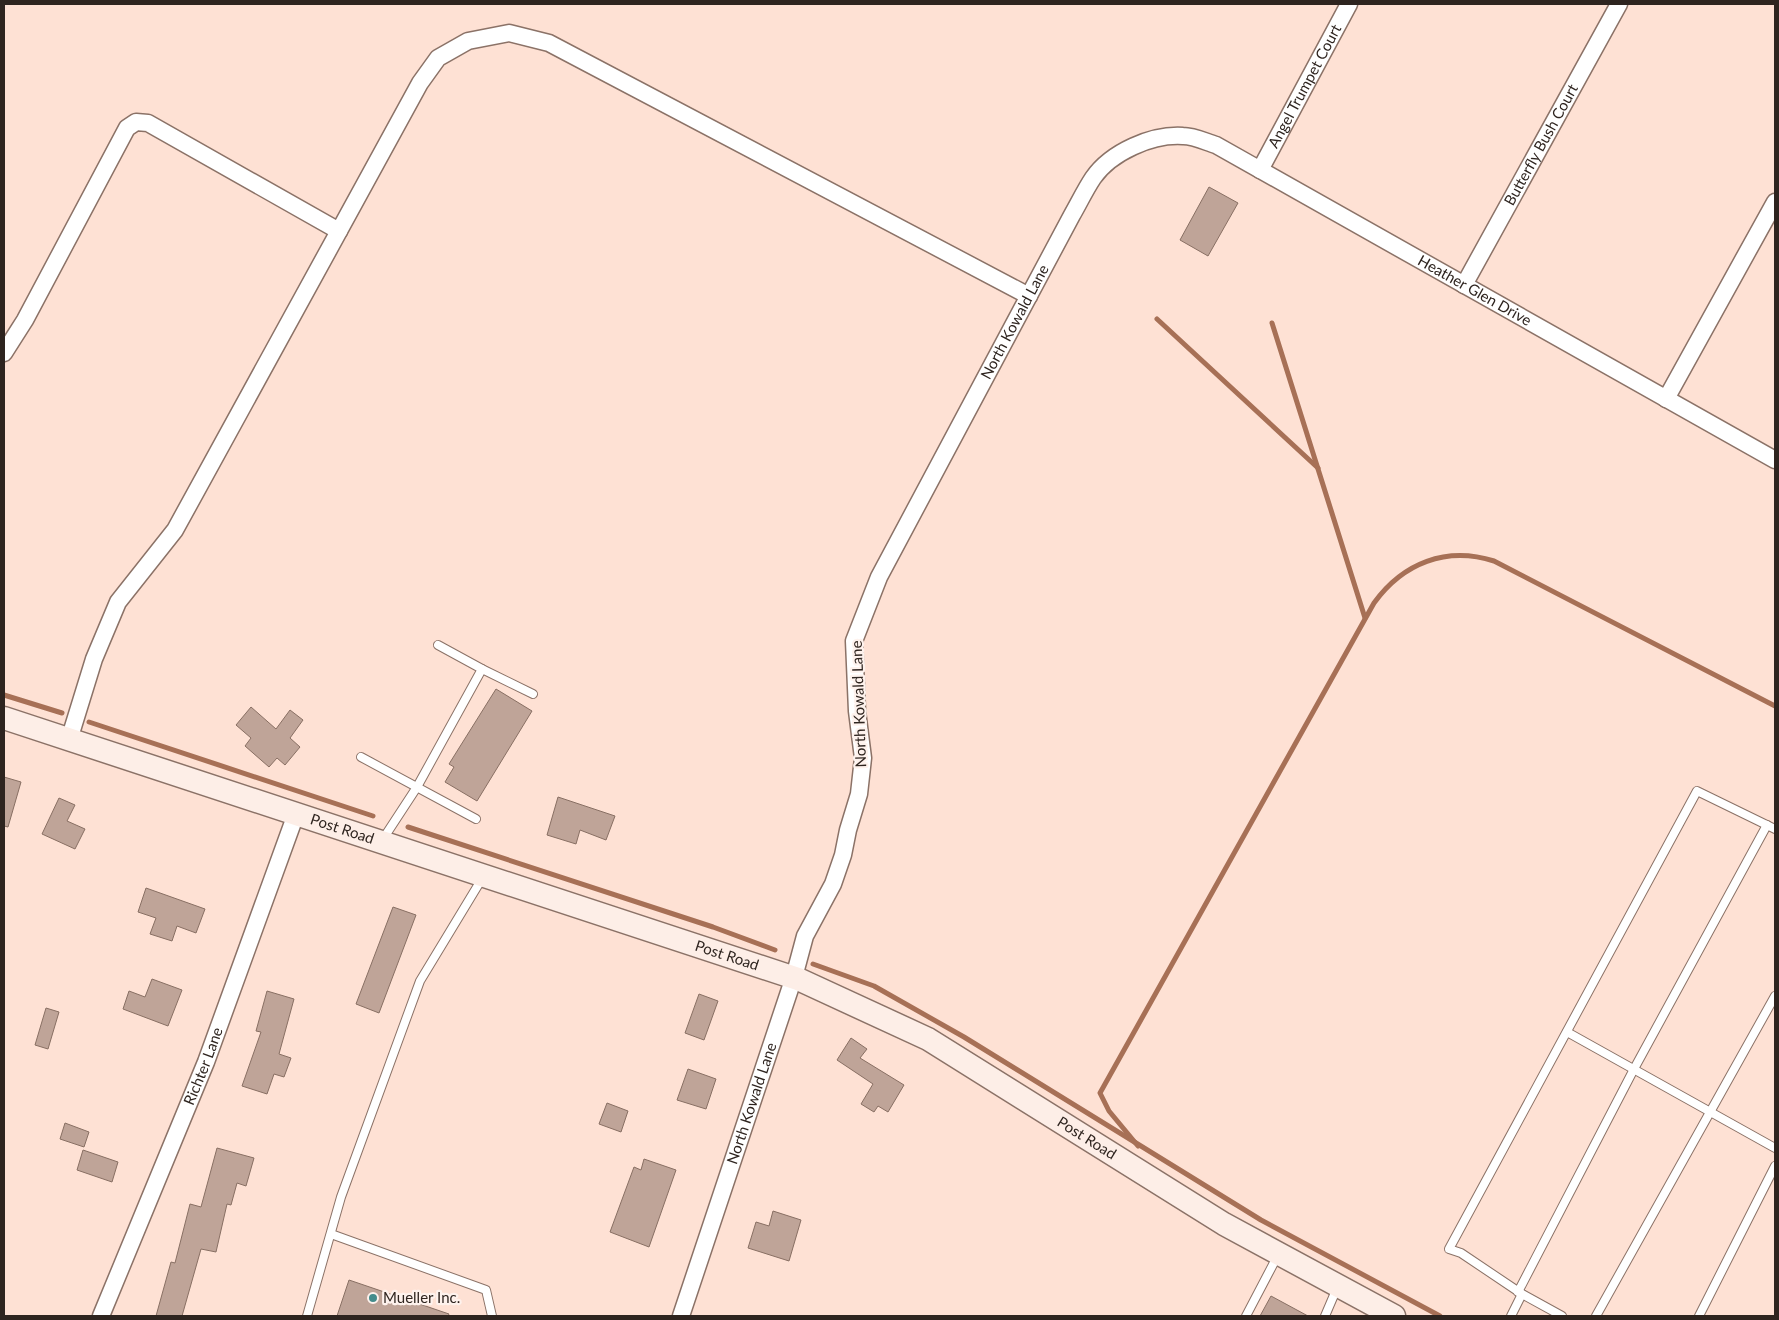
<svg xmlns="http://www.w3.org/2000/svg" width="1779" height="1320" font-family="Lato,sans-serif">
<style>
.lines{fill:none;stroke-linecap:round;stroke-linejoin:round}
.stream{stroke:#a77056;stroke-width:5}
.building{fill:#bfa498;stroke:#886f63}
.lane-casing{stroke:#8b7267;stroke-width:10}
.street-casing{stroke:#8b7267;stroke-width:19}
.secondary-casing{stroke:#8b7267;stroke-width:25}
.lane{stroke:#fff;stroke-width:8}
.street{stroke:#fff;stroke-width:16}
.secondary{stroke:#fdeee7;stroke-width:22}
.poi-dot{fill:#448c8c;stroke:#fef2ed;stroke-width:2}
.labels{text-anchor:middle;stroke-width:4.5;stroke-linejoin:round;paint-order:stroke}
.street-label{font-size:15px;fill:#2e241f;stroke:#fef2ed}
.poi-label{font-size:15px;fill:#2e241f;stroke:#fef2ed;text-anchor:start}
</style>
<rect width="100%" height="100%" fill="#fee1d4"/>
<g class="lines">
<g class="stream">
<path d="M 1157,319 L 1318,468"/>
<path d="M 1272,323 L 1365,618"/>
<path d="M 4,695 L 62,713"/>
<path d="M 89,722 L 373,816"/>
<path d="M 408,827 L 713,927 L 775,950"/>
<path d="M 813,964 L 874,986 L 964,1037 L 1261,1220 L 1440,1316"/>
<path d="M 1138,1146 L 1109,1111 L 1100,1093 L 1374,603 C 1403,563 1446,546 1494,561 L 1775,706"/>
</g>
</g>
<g class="building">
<path d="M 1209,187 L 1238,203 L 1208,256 L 1180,240 Z"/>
<path d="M 496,689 L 532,711 L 477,801 L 445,782 L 454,767 L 449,764 Z"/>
<path d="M 251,707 L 276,729 L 290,710 L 303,720 L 290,738 L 300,747 L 285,765 L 277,758 L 269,767 L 245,746 L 251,738 L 236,725 Z"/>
<path d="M 4,777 L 21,782 L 8,827 L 4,826 Z"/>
<path d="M 558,797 L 615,816 L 606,840 L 580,830 L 576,844 L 547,835 Z"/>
<path d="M 59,798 L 75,805 L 67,821 L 85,829 L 75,849 L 42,834 Z"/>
<path d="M 146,888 L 205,909 L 196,933 L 177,926 L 172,941 L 150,934 L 156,918 L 138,912 Z"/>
<path d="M 393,907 L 416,915 L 379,1013 L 356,1004 Z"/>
<path d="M 152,979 L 182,990 L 168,1026 L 123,1009 L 129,991 L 145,997 Z"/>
<path d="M 267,991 L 294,999 L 279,1054 L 291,1058 L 284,1077 L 274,1074 L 267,1094 L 242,1086 L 261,1032 L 256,1031 Z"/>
<path d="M 699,994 L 718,1001 L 704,1040 L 685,1033 Z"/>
<path d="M 46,1008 L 59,1012 L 48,1049 L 35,1045 Z"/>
<path d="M 851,1038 L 867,1049 L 860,1058 L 904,1085 L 888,1112 L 878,1106 L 874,1112 L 861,1104 L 873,1084 L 837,1060 Z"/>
<path d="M 688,1069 L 716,1079 L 706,1109 L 677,1100 Z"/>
<path d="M 607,1103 L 628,1111 L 621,1132 L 599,1124 Z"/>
<path d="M 65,1123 L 89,1132 L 84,1147 L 60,1139 Z"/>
<path d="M 217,1148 L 254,1158 L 246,1186 L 237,1183 L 231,1205 L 227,1204 L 216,1252 L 201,1249 L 182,1316 L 156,1316 L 171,1262 L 175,1263 L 190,1204 L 201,1207 Z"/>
<path d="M 83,1150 L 118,1162 L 112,1182 L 77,1170 Z"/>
<path d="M 644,1159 L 676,1170 L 649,1247 L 610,1232 L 634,1167 L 641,1170 Z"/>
<path d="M 773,1211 L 801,1220 L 789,1261 L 748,1248 L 756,1222 L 769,1226 Z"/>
<path d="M 349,1280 L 449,1314 L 448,1316 L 337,1316 Z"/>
<path d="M 1271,1296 L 1308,1316 L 1260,1316 Z"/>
</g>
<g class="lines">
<g class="lane-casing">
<g id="lane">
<path d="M 438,645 L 482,669"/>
<path d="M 361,757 L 476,819"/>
<path d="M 383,839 L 417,787 L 482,669 L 533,694"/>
<path d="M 1567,1032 L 1775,1148"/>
<path d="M 331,1234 L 486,1290 L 492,1316"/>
<path d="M 1518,1292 L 1634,1069 L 1767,825"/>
<path d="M 1522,1294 L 1562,1316"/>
<path d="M 307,1316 L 341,1197 L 420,981 L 483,877"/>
<path d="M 1246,1316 L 1278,1255"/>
<path d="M 1325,1316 L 1337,1288"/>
<path d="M 1511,1316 L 1522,1294 L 1461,1253 L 1449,1249 L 1697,791 L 1775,829"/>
<path d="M 1596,1316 L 1775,996"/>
<path d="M 1699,1316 L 1775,1166"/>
</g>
</g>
<g class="street-casing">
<g id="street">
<path id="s1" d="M 1260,170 L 1349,4"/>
<path d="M 339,231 L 420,83 L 438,58 L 468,41 L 509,33 L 549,43 L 1029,296"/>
<path id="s2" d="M 1464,285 L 1619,4"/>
<path d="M 4,353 L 25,320 L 127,128 L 136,122 L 148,123 L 339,231 L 175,530 L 118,602 L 94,659 L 69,740"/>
<path d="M 1666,399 L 1775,202"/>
<path id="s3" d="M 101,1316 L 206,1062 L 296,814"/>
<path id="s4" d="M 681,1316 L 794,977 L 805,936 L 833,884 L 843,855 L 848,830 L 859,794 L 863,758 L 857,711 L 854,641 L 879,577 L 1072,215 C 1079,203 1085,190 1093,178 C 1111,152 1152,134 1183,136 C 1194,136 1206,142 1216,145 L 1775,460"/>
</g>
</g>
<g class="secondary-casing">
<g id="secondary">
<path id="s5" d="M 4,718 L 798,979 L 928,1039 L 1224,1224 L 1394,1316"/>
</g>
</g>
<use href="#lane" class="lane"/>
<use href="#street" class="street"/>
<use href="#secondary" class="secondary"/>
</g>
<circle class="poi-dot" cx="373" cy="1298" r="5"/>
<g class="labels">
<g class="street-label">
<text dy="5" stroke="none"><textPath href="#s1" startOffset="95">Angel Trumpet Court</textPath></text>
<text dy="5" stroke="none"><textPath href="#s2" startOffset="160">Butterfly Bush Court</textPath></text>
<text dy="5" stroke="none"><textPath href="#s4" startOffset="1662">Heather Glen Drive</textPath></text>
<text dy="5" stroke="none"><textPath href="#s4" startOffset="1064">North Kowald Lane</textPath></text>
<text transform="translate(859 704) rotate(-92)" y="5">North Kowald Lane</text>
<text dy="5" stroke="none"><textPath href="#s5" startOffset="356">Post Road</textPath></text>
<text dy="5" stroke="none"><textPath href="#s5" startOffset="761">Post Road</textPath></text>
<text dy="5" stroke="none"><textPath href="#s3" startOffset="270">Richter Lane</textPath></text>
<text dy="5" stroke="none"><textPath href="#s4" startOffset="224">North Kowald Lane</textPath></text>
<text dy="5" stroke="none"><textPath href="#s5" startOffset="1166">Post Road</textPath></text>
</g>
<g class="poi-label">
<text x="383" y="1303">Mueller Inc.</text>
</g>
</g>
<rect width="1779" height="1320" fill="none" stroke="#2e241f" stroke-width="10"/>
</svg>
